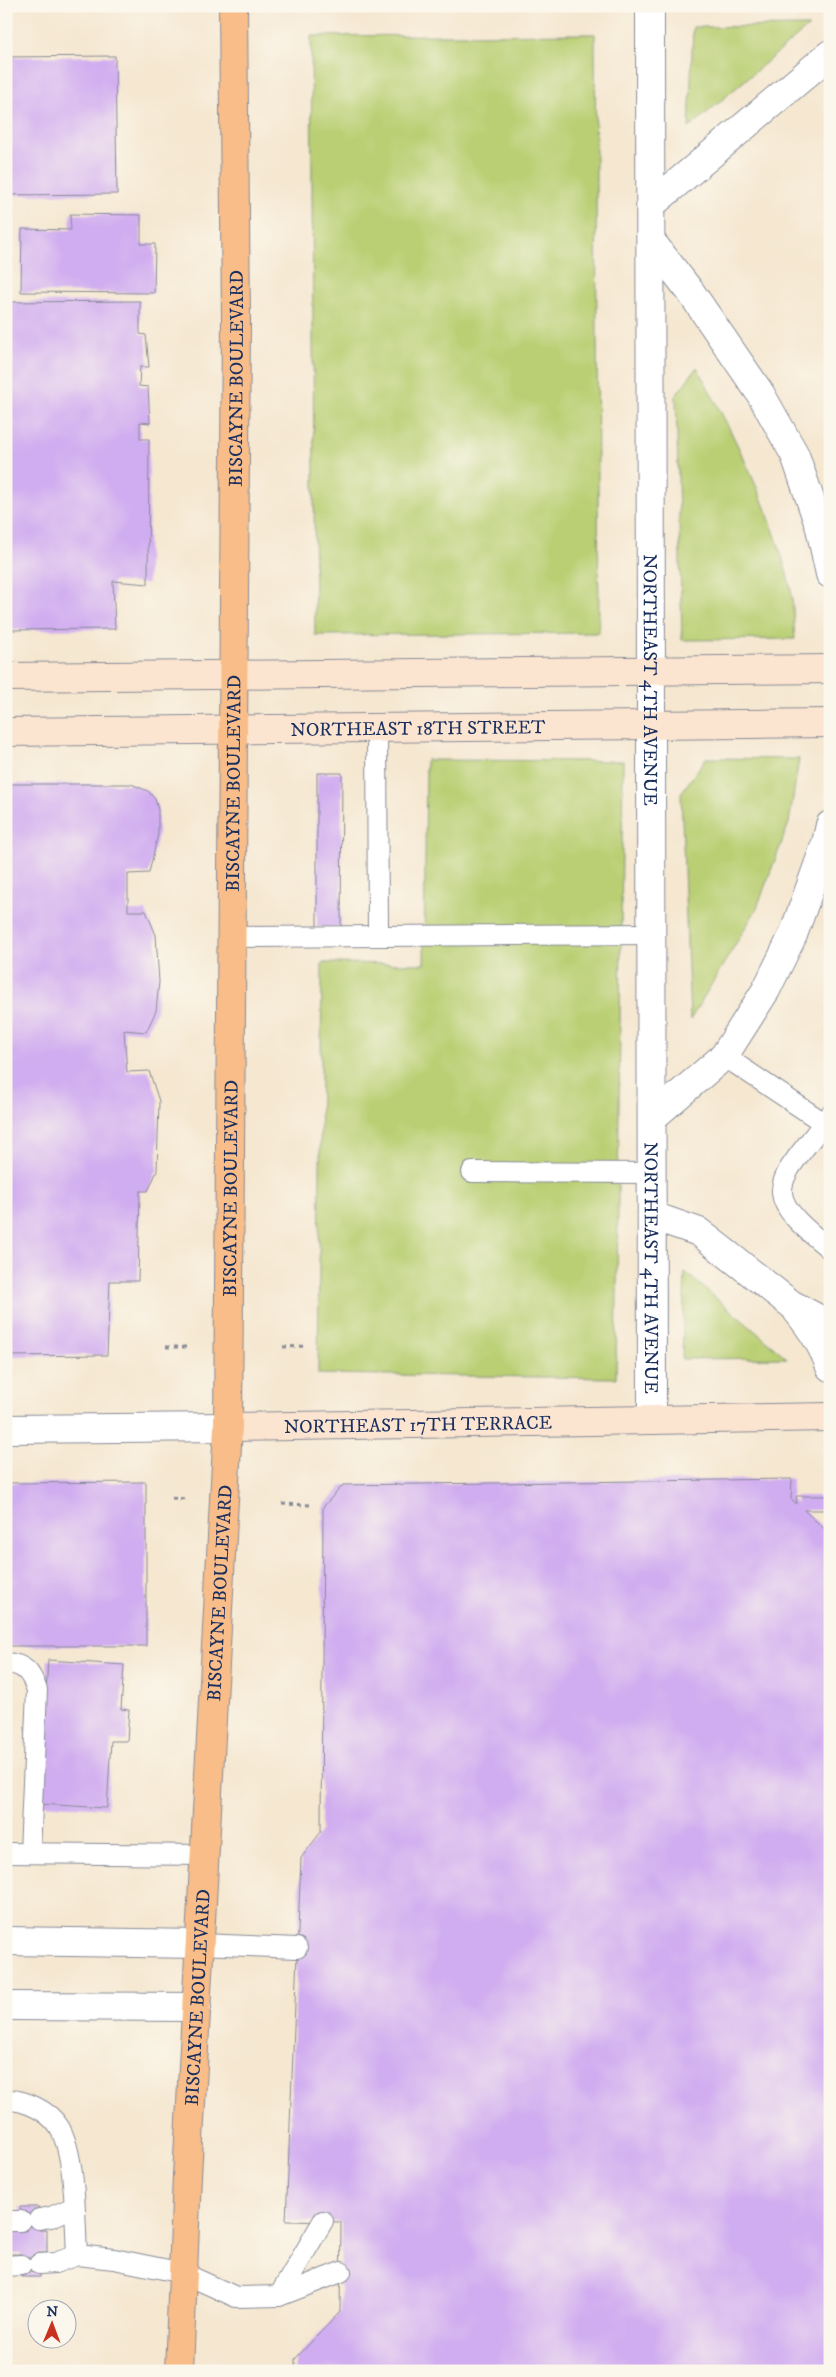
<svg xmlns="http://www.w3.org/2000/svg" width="836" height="2377" font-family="'IM FELL DW Pica',serif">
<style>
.green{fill:#bacf73;stroke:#6a7f68}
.building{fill:#d0acf0}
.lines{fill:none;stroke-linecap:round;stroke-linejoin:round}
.lane-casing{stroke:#888b97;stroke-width:22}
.street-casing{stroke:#888b97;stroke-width:30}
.secondary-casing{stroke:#888b97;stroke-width:30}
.primary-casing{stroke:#888b97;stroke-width:30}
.path{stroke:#888b97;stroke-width:3;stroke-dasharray:4 4;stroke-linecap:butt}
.lane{stroke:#fff;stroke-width:20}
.street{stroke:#fff;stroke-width:28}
.secondary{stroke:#fce5d0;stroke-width:28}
.primary{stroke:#f8bd89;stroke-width:28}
.labels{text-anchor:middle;stroke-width:4;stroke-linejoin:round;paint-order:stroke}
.street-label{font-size:19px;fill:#1b2f5e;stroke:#fbf7ec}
</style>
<rect width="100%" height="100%" fill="#fbf7ec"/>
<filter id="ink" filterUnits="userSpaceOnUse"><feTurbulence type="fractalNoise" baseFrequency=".02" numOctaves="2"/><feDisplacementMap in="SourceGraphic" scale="10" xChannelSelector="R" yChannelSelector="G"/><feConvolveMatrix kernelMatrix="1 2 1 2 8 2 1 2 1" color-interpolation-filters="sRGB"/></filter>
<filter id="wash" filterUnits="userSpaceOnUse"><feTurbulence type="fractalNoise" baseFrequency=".0096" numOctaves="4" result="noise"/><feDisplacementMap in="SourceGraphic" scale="20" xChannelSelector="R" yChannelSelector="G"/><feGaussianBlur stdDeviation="1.12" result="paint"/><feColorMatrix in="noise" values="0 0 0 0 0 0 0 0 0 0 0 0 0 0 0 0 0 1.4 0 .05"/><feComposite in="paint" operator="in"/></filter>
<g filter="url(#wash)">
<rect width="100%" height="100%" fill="#f5e7d0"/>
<g class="green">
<path d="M 809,26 L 689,128 L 693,27 Z"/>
<path d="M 595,34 L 599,633 L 315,635 L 311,36 Z"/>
<path d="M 697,367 C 734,436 770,505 789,582 C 794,600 793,621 795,639 L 682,640 L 676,395 Z"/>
<path d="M 706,758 L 799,759 L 789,823 L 756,910 L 690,1020 L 681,793 Z"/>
<path d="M 426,760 L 623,761 L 616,1378 L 318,1374 L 322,963 L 424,964 Z"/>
<path d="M 685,1272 L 787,1358 L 682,1359 Z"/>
</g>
<g id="blocks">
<g class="building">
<path d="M 115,56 L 117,194 L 6,195 L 6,57 Z"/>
<path d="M 70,214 L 141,215 L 141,244 L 155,244 L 154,293 L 21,292 L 22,229 L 71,230 Z"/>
<path d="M 140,301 L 140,334 L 146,335 L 149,367 L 140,367 L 139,386 L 148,387 L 150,423 L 140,422 L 140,439 L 149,439 L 148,584 L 113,581 L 115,629 L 6,630 L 6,302 Z"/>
<path d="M 317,773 L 342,773 L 341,927 L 317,927 Z"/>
<path d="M 6,784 L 131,784 L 148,791 L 155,799 L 158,810 L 158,834 L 149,873 L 128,874 L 128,911 L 146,911 L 156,935 L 159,982 L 156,1011 L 146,1032 L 124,1030 L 127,1072 L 149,1071 L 159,1101 L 157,1171 L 148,1191 L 140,1191 L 138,1281 L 110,1281 L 107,1355 L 6,1356 Z"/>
<path d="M 792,1479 L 791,1499 L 797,1504 L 796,1496 L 830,1496 L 830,1510 L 804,1510 L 830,1534 L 830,2371 L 295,2371 L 295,2359 L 340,2312 L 341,2222 L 286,2221 L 301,1858 L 321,1832 L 323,1507 L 343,1485 Z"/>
<path d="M 146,1482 L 146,1646 L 6,1646 L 6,1483 Z"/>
<path d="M 48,1660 L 124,1665 L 121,1709 L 129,1710 L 127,1741 L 111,1741 L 107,1808 L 39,1804 Z"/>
<path d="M 20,2207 L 39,2207 L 39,2230 L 47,2230 L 47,2253 L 39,2253 L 40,2277 L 21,2277 L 21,2254 L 6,2254 L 6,2230 L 21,2230 Z"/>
</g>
</g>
</g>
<g filter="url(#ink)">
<use href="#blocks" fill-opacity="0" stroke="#888b97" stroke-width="1"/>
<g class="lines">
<g class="lane-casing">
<g id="lane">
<path d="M 377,728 L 378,936"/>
<path d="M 231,937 L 652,934"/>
<path d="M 724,1056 L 824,1123 L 830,1115"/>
<path d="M 824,1123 C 775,1186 759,1193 830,1249"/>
<path d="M 472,1172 L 652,1173"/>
<path d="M 6,1663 C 25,1664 31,1673 37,1690 L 30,1853"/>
<path d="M 6,1853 L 205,1855"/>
<path d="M 200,1944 L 297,1948"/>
<path d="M 6,2100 C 24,2099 49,2111 59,2127 C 76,2155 75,2221 77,2255"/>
<path d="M 39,2219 L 51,2217 L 74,2207"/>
<path d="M 6,2221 L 21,2221"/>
<path d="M 39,2264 L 55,2263 L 77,2255 L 114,2259 L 183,2273 L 236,2297 L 279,2296 L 323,2221"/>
<path d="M 6,2266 L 21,2265"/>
<path d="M 279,2296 L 341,2272"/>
</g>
</g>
<g class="street-casing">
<g id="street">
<path id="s1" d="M 650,6 L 652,1420"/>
<path d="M 651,205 L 830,54"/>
<path d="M 651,241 L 690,291 L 760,393 L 795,455 L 820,528 L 830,574"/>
<path d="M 652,1118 L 724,1056 L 766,990 L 793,935 L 826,843 L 830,825"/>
<path d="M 653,1216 L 699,1232 L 791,1304 L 830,1325"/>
<path d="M 797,1311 C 811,1328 823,1345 830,1367"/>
<path d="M 6,1429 L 228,1427"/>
<path d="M 6,1941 L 200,1944"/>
<path d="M 6,2006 L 197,2007"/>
</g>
</g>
<g class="secondary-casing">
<g id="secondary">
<path d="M 6,677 L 830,669"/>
<path id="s2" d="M 6,732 L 830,723"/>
<path id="s3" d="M 228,1427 L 830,1417"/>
</g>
</g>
<g class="primary-casing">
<g id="primary">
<path id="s4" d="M 179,2371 L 187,2176 L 228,1427 L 236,320 L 233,6"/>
</g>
</g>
<g class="path">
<path d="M 166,1347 L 188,1347"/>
<path d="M 283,1347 L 307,1346"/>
<path d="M 172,1498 L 188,1499"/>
<path d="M 282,1504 L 311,1505"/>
</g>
<use href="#lane" class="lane"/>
<use href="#street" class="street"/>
<use href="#secondary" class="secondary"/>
<use href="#primary" class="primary"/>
</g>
</g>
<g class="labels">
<g class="street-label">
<text dy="7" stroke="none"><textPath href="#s4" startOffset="1994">BISCAYNE BOULEVARD</textPath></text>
<text dy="7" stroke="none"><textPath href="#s1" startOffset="674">NORTHEAST 4TH AVENUE</textPath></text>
<text dy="7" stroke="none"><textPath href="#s2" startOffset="412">NORTHEAST 18TH STREET</textPath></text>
<text dy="7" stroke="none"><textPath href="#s4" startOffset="1589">BISCAYNE BOULEVARD</textPath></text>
<text dy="7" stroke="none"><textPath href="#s4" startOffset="1184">BISCAYNE BOULEVARD</textPath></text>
<text dy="7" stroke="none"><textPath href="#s1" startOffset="1262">NORTHEAST 4TH AVENUE</textPath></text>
<text dy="7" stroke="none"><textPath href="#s3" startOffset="190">NORTHEAST 17TH TERRACE</textPath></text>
<text dy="7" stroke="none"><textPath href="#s4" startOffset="779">BISCAYNE BOULEVARD</textPath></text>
<text dy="7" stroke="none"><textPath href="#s4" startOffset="374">BISCAYNE BOULEVARD</textPath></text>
</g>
</g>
<rect width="836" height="2377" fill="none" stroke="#fbf7ec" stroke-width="25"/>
<g transform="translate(52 2324) rotate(1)"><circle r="24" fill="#fbf7ec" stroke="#a1a7b3"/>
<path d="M0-4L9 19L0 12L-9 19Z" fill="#c8321e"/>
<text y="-8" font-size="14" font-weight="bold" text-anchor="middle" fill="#1b2f5e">N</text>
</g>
</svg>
